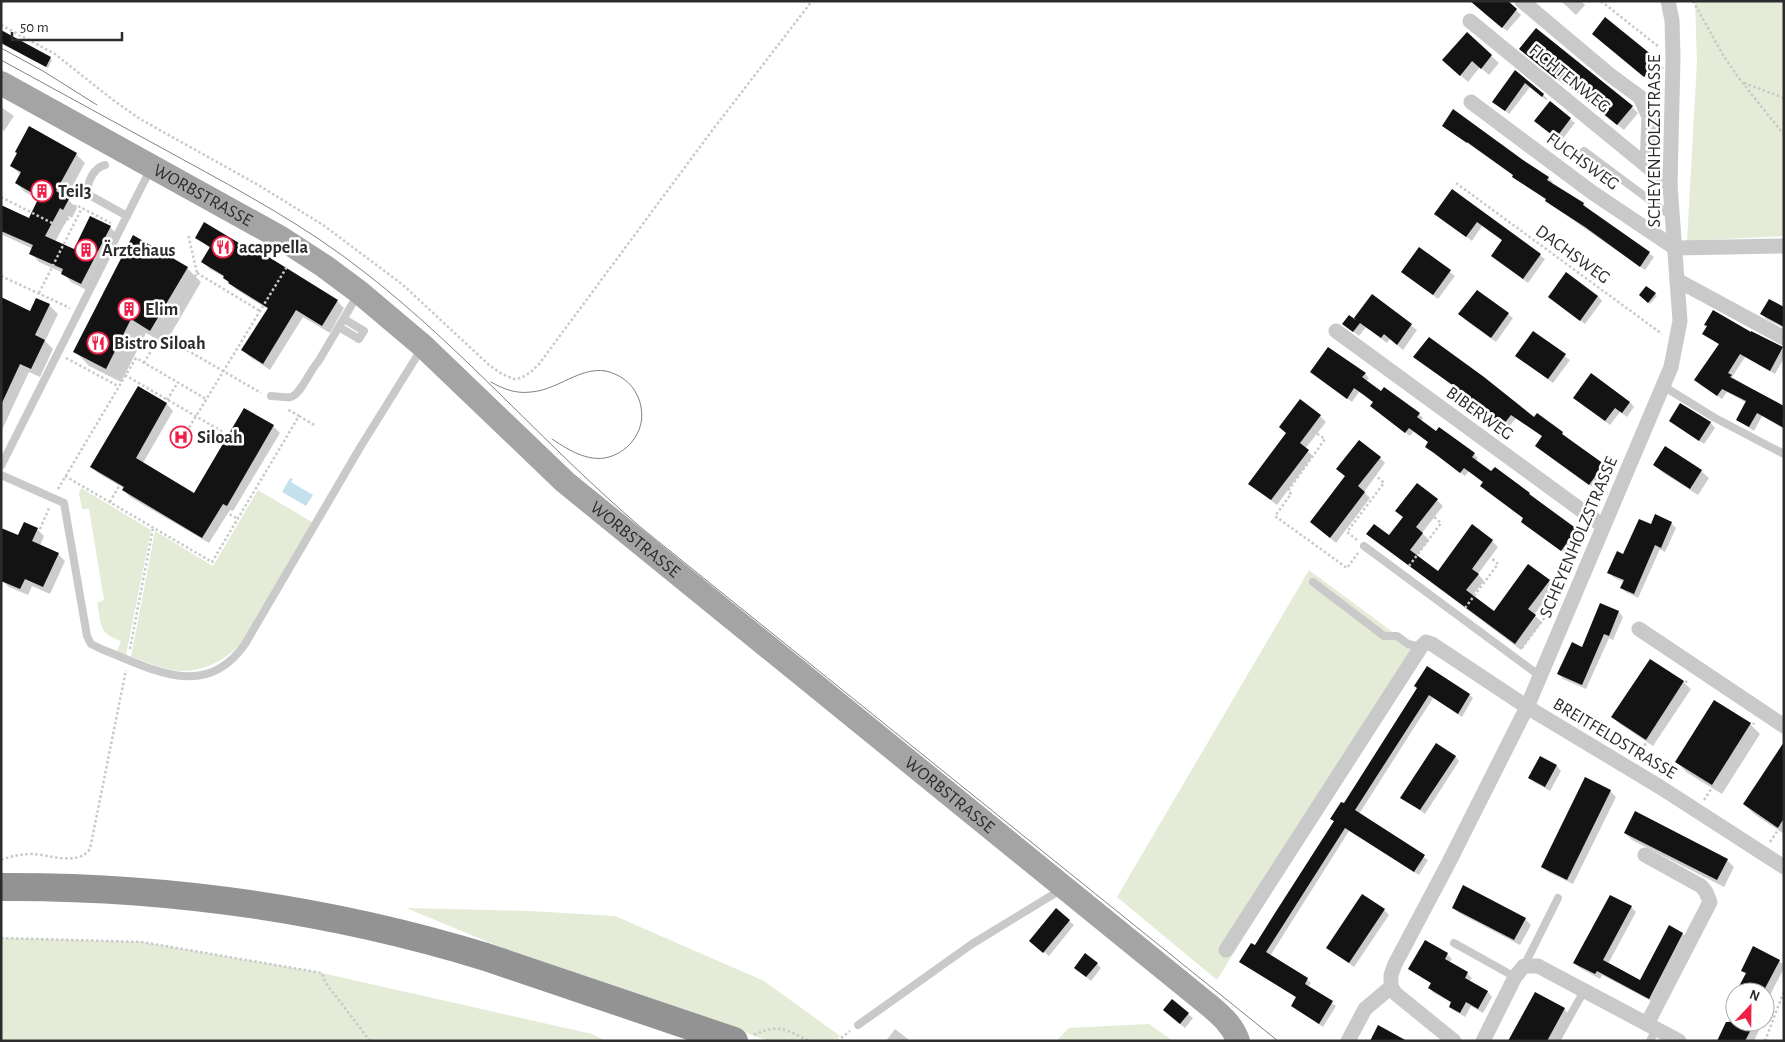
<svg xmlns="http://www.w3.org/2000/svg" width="1785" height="1042" font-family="'Alegreya Sans',sans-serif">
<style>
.green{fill:#e4ebd7}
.water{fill:#c2e1ed}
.shadow{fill:#0003}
.building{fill:#131313}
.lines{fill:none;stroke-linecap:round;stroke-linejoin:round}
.path{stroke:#c9c9c9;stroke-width:2.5;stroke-dasharray:2.5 2.5;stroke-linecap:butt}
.lane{stroke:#c9c9c9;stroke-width:8}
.street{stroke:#c9c9c9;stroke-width:15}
.primary{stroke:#a4a4a4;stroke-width:24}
.highway{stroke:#939393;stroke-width:28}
.tram{stroke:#818181;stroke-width:1}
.labels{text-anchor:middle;stroke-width:5;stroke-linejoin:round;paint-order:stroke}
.street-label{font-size:18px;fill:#2c2c2c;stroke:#fff}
.poi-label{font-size:18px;font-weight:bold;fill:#2c2c2c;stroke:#fff;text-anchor:start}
</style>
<rect width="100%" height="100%" fill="#fff"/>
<g class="green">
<path d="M 1695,1 L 1784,1 L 1784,236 L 1687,241 L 1697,62 Z"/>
<path d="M 81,488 L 151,530 L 126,655 L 117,652 L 121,641 C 98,633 102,625 97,603 L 104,600 L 89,509 L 82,509 L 79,493 Z"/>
<path d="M 258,490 L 312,522 L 242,642 C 226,661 198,675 172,670 C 158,667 144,661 131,657 L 155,531 L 213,566 Z"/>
<path d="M 1309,570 L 1421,653 L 1217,980 L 1117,897 Z"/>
<path d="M 406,908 L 530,911 L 615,916 L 764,981 L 840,1036 L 834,1041 L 770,1041 L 539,963 Z"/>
<path d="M 1,938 L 142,942 L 322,973 L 592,1034 L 606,1041 L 1,1041 Z"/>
<path d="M 1149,1024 L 1173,1041 L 1056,1041 L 1069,1028 Z"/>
</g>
<path class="water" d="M 290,478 L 293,479 L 291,482 L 313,495 L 306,506 L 282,492 Z"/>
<g class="shadow">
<path d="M 1506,1 L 1521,15 L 1507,31 L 1483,12 Z"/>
<path d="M 1561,1 L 1581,1 L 1585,5 L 1576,15 Z"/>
<path d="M 1,31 L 50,58 L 52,60 L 48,68 L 1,43 Z"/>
<path d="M 1467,34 L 1499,63 L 1489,75 L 1480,67 L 1468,82 L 1451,67 Z"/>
<path d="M 1593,34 L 1657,61 L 1664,68 L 1652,83 Z"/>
<path d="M 1527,55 L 1632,107 L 1638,113 L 1624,130 L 1565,82 L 1563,84 Z"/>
<path d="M 1516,72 L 1548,99 L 1546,100 L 1530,87 L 1509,114 L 1498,106 Z"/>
<path d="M 1,107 L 14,116 L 4,131 L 1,130 Z"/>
<path d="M 1570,119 L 1575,123 L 1561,141 L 1541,126 Z"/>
<path d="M 1443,126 L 1548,178 L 1553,182 L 1551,184 L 1583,204 L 1588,209 L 1654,257 L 1645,270 L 1551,205 L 1547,200 L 1518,181 L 1514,176 Z"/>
<path d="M 76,154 L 85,163 L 66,198 L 77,208 L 72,218 L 69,216 L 55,242 L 74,250 L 110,227 L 119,236 L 90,292 L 71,282 L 63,273 L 39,262 L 31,253 L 33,249 L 1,234 L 1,207 L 30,220 L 39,200 L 25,192 L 16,183 L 21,175 L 11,166 Z"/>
<path d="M 1453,190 L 1545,259 L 1528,283 L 1497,260 L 1503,241 L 1482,226 L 1472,241 L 1440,218 Z"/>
<path d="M 196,237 L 249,250 L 251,248 L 337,301 L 344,308 L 330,333 L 303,317 L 270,370 L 250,357 L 243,350 L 268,309 L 237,290 L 224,277 L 210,269 L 203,262 L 211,249 Z"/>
<path d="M 1419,249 L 1455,276 L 1438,299 L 1402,272 Z"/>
<path d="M 187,268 L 201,282 L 165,344 L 146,333 L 121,382 L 89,366 L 75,351 Z"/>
<path d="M 1655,294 L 1657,296 L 1650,304 L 1640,295 Z"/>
<path d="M 1372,296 L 1417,330 L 1403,350 L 1390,339 L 1387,343 L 1366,327 L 1359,336 L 1350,329 L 1359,323 Z"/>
<path d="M 1598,296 L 1602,301 L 1585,324 L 1549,297 Z"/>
<path d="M 1,299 L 31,313 L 49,305 L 58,314 L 45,341 L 53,349 L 40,377 L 29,372 L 1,432 Z"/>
<path d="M 1784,308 L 1784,328 L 1766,319 L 1762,314 Z"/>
<path d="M 1713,312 L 1784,352 L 1784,358 L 1775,374 L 1745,357 L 1732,377 L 1784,409 L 1784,429 L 1762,416 L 1754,431 L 1737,420 L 1747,403 L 1727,392 L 1722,399 L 1700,384 L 1720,345 L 1704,334 Z"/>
<path d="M 1508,314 L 1513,318 L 1496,342 L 1464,319 Z"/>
<path d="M 1533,333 L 1570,360 L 1553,383 L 1522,360 Z"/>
<path d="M 1415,357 L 1562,433 L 1607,470 L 1594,488 L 1536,446 L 1543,437 L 1516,418 L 1508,428 L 1471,398 Z"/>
<path d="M 1312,372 L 1365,374 L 1369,378 L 1366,382 L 1419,414 L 1423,418 L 1421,421 L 1437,433 L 1474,454 L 1478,458 L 1476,461 L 1492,473 L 1495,468 L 1530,494 L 1580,534 L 1566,554 L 1527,526 L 1525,519 L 1469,471 L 1465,476 L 1431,451 L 1430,443 L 1414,431 L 1410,436 L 1376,410 L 1371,406 L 1374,403 L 1359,392 L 1352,402 Z"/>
<path d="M 138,387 L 167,404 L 173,411 L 143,463 L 194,494 L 244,409 L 273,426 L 280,433 L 233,511 L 230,510 L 209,543 L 130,497 L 124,490 L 125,489 L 98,473 L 91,467 Z"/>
<path d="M 1574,398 L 1630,402 L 1634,407 L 1627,417 L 1620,412 L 1610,425 Z"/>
<path d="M 1681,405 L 1711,423 L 1715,428 L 1704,444 L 1670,421 Z"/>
<path d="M 1320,416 L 1326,422 L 1305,449 L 1313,456 L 1277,505 L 1256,489 Z"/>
<path d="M 1380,458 L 1385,463 L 1364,492 L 1370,498 L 1336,543 L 1311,522 L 1346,477 L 1337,469 Z"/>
<path d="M 1654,465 L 1701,471 L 1709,478 L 1698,495 L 1662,472 Z"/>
<path d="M 1437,500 L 1443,506 L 1422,533 L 1429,540 L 1416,556 L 1438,573 L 1492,541 L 1498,547 L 1478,574 L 1484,581 L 1472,596 L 1494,613 L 1549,581 L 1555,587 L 1534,615 L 1542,622 L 1521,650 L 1367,534 L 1389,537 L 1404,518 L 1397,511 Z"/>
<path d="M 1671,523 L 1676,528 L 1665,552 L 1660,549 L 1638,598 L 1626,592 L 1621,588 L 1624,582 L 1613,577 L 1609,572 L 1651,526 Z"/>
<path d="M 37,529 L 44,536 L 40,546 L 58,554 L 65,561 L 50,594 L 32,586 L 28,595 L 9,587 L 2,580 L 19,536 Z"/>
<path d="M 1619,612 L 1623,617 L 1613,640 L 1609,638 L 1586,689 L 1563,679 L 1559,674 Z"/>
<path d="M 1650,660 L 1683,682 L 1691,689 L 1653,746 L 1620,724 L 1613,717 Z"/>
<path d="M 1418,689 L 1470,695 L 1473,698 L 1462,717 L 1433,698 L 1359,814 L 1428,860 L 1419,875 L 1349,831 L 1270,956 L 1307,979 L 1311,983 L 1308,987 L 1336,1006 L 1323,1027 L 1292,1006 L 1297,998 L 1241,962 L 1255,947 L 1335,822 L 1331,818 L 1344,805 Z"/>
<path d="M 1750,724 L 1760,734 L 1722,794 L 1686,772 L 1677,762 Z"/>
<path d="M 1784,748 L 1784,834 L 1754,814 L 1744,804 Z"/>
<path d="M 1455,756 L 1459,761 L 1425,814 L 1402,797 Z"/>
<path d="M 1540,757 L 1557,766 L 1561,771 L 1550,791 L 1534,782 L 1529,777 Z"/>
<path d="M 1610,791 L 1616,797 L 1573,884 L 1548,872 L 1542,867 Z"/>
<path d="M 1625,833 L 1727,860 L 1734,867 L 1724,887 L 1632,840 Z"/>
<path d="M 1453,907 L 1525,919 L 1531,925 L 1520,945 L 1459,913 Z"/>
<path d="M 1631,907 L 1636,912 L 1608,964 L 1640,981 L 1669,927 L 1683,934 L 1688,939 L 1655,1003 L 1602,975 L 1600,979 L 1580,968 L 1575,963 Z"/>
<path d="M 1384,910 L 1389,915 L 1354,967 L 1328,948 Z"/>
<path d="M 1069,921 L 1074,925 L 1049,956 L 1035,945 Z"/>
<path d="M 1447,954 L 1452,959 L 1449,963 L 1467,973 L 1472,978 L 1469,982 L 1488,992 L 1492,997 L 1483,1013 L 1471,1006 L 1465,1017 L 1455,1011 L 1450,1007 L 1452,1003 L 1434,993 L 1429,988 L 1432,984 L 1409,969 Z"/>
<path d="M 1779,961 L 1784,965 L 1784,968 L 1765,1005 L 1765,992 L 1738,992 L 1747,975 L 1742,970 Z"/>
<path d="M 1097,964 L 1101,968 L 1091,981 L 1080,972 Z"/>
<path d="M 1735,997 L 1735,1022 L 1763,1022 L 1754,1041 L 1722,1041 L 1720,1038 L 1734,1010 L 1730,1007 Z"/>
<path d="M 1172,1001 L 1193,1018 L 1185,1028 L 1169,1015 Z"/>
<path d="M 1765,1005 L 1770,1010 L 1765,1019 Z"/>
<path d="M 1564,1009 L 1571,1016 L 1558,1041 L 1510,1041 Z"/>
<path d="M 895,1029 L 908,1039 L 909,1041 L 886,1041 Z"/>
</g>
<g class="building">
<path d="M 1470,1 L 1508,1 L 1517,9 L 1502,28 Z"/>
<path d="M 1605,17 L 1658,60 L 1644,77 L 1592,34 Z"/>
<path d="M 1536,28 L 1633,106 L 1617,125 L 1558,77 L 1556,79 L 1519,49 Z"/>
<path d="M 1,30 L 51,57 L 46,67 L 1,43 Z"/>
<path d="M 1467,32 L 1492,55 L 1481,69 L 1472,61 L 1460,76 L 1442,60 Z"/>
<path d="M 1515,70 L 1544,94 L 1542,97 L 1525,83 L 1505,111 L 1492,102 Z"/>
<path d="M 1550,101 L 1571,118 L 1556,138 L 1534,121 Z"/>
<path d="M 1453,109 L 1523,160 L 1549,177 L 1547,180 L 1584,203 L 1583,205 L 1650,252 L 1640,267 L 1585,227 L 1545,201 L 1546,199 L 1512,177 L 1513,175 L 1467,142 L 1467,143 L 1442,126 Z"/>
<path d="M 29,126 L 77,153 L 56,191 L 69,199 L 63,210 L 60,208 L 45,236 L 74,249 L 90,216 L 111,226 L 81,284 L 61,274 L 63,269 L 29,254 L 33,245 L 1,231 L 1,205 L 29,218 L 39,197 L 15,183 L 21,172 L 10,166 L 17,153 L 15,152 Z"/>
<path d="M 1452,189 L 1541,254 L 1523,279 L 1491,256 L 1502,240 L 1477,222 L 1466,237 L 1434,214 Z"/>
<path d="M 204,222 L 249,249 L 251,246 L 338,300 L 322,326 L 296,310 L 263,364 L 241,350 L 268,308 L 228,283 L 229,282 L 223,278 L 224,276 L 201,262 L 210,247 L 195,238 Z"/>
<path d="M 133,235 L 188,267 L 150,331 L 131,319 L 106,369 L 73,352 Z"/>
<path d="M 1419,247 L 1451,270 L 1433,295 L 1401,272 Z"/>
<path d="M 1566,272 L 1598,296 L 1580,321 L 1548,297 Z"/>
<path d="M 1646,286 L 1656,293 L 1648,303 L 1639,295 Z"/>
<path d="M 1477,290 L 1509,313 L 1491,338 L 1458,314 Z"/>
<path d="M 1372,294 L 1412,324 L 1397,345 L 1384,334 L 1381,338 L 1360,323 L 1353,332 L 1342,324 L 1349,315 L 1356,320 L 1354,318 Z"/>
<path d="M 1,297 L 30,311 L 36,298 L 50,304 L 35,335 L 45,340 L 31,369 L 20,364 L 1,405 Z"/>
<path d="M 1769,299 L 1784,307 L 1784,327 L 1760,314 Z"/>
<path d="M 1713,310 L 1751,332 L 1751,331 L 1783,347 L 1770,371 L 1740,354 L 1728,373 L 1732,375 L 1730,377 L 1784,406 L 1784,428 L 1757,413 L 1749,427 L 1736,420 L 1746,401 L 1722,389 L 1717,396 L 1694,380 L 1719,344 L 1702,334 L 1707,326 L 1704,325 Z"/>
<path d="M 1533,331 L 1566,354 L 1548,379 L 1515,356 Z"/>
<path d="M 1429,337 L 1484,377 L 1534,417 L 1537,413 L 1563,432 L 1562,434 L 1604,464 L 1589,485 L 1535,446 L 1542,436 L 1511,415 L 1503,425 L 1465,394 L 1413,357 Z"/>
<path d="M 1328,347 L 1366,373 L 1362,377 L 1381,391 L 1384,387 L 1420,413 L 1417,417 L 1436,431 L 1439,427 L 1475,453 L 1472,457 L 1491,471 L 1495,467 L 1530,493 L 1529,494 L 1577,529 L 1561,551 L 1521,522 L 1523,518 L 1480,486 L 1483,482 L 1464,468 L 1460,473 L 1434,453 L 1425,447 L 1428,442 L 1409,428 L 1405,433 L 1370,406 L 1373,402 L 1364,395 L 1354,388 L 1347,399 L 1310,372 Z"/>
<path d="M 1591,373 L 1630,402 L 1622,413 L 1615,408 L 1605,421 L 1573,398 Z"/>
<path d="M 138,386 L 167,403 L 136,458 L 194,493 L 244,408 L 274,425 L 227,506 L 223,504 L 202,538 L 122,490 L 124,487 L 90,467 Z"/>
<path d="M 1300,399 L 1321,415 L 1300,443 L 1309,450 L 1271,500 L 1248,484 L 1286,433 L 1279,427 Z"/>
<path d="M 1680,403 L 1711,422 L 1699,441 L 1669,421 Z"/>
<path d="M 1359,440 L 1381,457 L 1358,486 L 1365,492 L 1330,538 L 1310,522 L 1345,476 L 1336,469 Z"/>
<path d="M 1665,446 L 1702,470 L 1690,489 L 1653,465 Z"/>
<path d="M 1417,483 L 1438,499 L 1416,527 L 1423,533 L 1410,550 L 1438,571 L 1472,524 L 1493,540 L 1472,569 L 1479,574 L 1466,590 L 1494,611 L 1528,564 L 1550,580 L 1528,609 L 1536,615 L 1515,644 L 1366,534 L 1374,524 L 1389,535 L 1403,517 L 1395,511 Z"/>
<path d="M 1655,514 L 1672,522 L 1661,548 L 1655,545 L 1634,594 L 1620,588 L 1624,580 L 1607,573 L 1617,551 L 1623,554 L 1639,519 L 1651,524 Z"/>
<path d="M 24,522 L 38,528 L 32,541 L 59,553 L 43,587 L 25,579 L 20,589 L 1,581 L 1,528 L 18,535 Z"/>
<path d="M 1600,603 L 1619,611 L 1609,636 L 1604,634 L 1582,685 L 1557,674 L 1572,642 L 1582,647 Z"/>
<path d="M 1650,659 L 1684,681 L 1646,740 L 1611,717 Z"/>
<path d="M 1427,666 L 1470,694 L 1458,714 L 1429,695 L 1355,810 L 1425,855 L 1414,872 L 1345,828 L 1266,952 L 1308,978 L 1305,984 L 1333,1001 L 1319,1024 L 1291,1006 L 1296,997 L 1239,962 L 1251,943 L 1255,945 L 1275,913 L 1334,821 L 1330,819 L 1341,802 L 1344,803 L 1417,688 L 1414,686 Z"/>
<path d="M 1714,700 L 1751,723 L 1712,785 L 1675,762 Z"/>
<path d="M 1784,742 L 1784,818 L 1778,828 L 1743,804 Z"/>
<path d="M 1436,743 L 1456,756 L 1420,810 L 1400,798 Z"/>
<path d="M 1540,756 L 1557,765 L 1545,787 L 1528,778 Z"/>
<path d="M 1585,777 L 1611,790 L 1567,880 L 1541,867 Z"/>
<path d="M 1635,811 L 1728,859 L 1717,880 L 1624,833 Z"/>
<path d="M 1463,885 L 1526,918 L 1514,940 L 1452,908 Z"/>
<path d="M 1362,894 L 1385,909 L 1349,963 L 1326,948 Z"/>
<path d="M 1610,895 L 1632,906 L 1603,960 L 1618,968 L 1640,980 L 1669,925 L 1683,933 L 1649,999 L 1597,971 L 1595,974 L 1573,963 Z"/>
<path d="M 1056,908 L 1070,920 L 1043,953 L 1029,941 Z"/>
<path d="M 1425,940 L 1448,953 L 1445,959 L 1468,972 L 1465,978 L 1488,991 L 1478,1009 L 1466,1002 L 1460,1013 L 1449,1007 L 1451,1002 L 1428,988 L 1431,983 L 1408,969 Z"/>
<path d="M 1753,946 L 1780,960 L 1763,992 L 1736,992 L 1746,973 L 1741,971 Z"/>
<path d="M 1085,953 L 1098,963 L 1086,977 L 1074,968 Z"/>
<path d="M 1535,992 L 1565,1008 L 1547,1041 L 1508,1041 Z"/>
<path d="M 1172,999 L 1189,1013 L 1180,1024 L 1163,1010 Z"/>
<path d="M 1726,1022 L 1755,1022 L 1745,1041 L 1717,1041 Z"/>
<path d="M 1378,1025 L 1407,1041 L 1370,1041 Z"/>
</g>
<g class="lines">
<g class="path">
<path d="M 1601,1 L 1659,47"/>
<path d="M 1693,1 L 1723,55 L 1738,77 L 1784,135"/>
<path d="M 1,25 L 55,54 L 113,100 L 140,119 L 260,186 L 323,225 L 402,284 L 488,364 L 502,374 L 514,379 L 521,378 L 531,372 L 539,364 L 711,132 L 812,1"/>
<path d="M 1744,83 L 1784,98"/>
<path d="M 1456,183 L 1662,334"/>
<path d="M 1,197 L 58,226 L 67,221 L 76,205 L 111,223"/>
<path d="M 197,273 L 260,311"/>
<path d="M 1,276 L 70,308"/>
<path d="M 39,293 L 82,208"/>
<path d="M 161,335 L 261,393"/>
<path d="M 66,358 L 118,386"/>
<path d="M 144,363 L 197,273 L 188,234"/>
<path d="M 125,375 L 223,432"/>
<path d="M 167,400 L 178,382"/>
<path d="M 299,416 L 316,426"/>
<path d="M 1313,431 L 1325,439 L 1288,491 L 1291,494 L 1275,516 L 1347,568 L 1358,553"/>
<path d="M 184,436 L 288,265"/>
<path d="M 65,476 L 212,562 L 299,416 L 287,409"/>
<path d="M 58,489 L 136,358 L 206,399"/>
<path d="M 110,502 L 119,486"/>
<path d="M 221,509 L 238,519"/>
<path d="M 40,529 L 49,508"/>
<path d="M 1357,540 L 1347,532 L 1384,483 L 1374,474"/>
<path d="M 1409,566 L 1441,523 L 1432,515"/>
<path d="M 1465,608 L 1498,564 L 1488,555"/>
<path d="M 1522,648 L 1548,613 L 1541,608 L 1546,599 L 1542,596"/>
<path d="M 130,649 L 153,528"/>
<path d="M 1636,758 L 1688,679"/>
<path d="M 1704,800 L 1754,723"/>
<path d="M 1770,842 L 1784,821"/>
<path d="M 1,860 C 12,856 22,854 33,854 C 50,855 78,866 90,849 L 126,670"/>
<path d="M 1,938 L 142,942 L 322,973 L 325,982 L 370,1041"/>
<path d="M 754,1035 C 778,1023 787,1030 809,1041"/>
<path d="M 837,1041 L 850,1031"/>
<path d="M 1765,1041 L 1784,991"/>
</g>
<g class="lane">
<path d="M 1584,151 L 1671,216"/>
<path d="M 105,165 C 95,167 86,182 88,193 L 91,196 L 127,216"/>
<path d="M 339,327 L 359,339 L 364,331 L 344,319"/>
<path d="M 1663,386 L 1715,418 L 1784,454"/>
<path d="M 271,396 C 277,396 285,398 291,397 C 301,394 310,370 318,362 L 357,296"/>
<path d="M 1,466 L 151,168"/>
<path d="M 1,475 L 64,503 L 87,636 L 91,644 L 101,649 C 151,668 205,702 245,644 L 361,446 L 422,348"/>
<path d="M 1364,546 L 1540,676"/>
<path d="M 1313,582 L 1384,636 L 1397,636 L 1408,644 L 1421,647"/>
<path d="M 1454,943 L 1515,977"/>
<path d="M 1524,966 L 1558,898"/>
<path d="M 858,1025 L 972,944 L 1062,889"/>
<path d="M 1556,1041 L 1584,991"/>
<path d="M 1650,1041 L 1656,1029"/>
</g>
<g class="street">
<path d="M 1522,1 L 1610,75 L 1640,97 L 1649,117 L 1647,164"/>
<path d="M 1470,21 L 1670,185"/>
<path d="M 1471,102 L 1593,193 L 1675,248 L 1784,246"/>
<path d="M 1677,280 L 1784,338"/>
<path d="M 1336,331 L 1603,526"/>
<path d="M 1639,629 L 1784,726"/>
<path d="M 1645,855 L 1701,886 L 1706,892 L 1710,902 L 1647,1024"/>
<path d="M 1226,950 L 1421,647 L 1426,642 L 1432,644 L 1527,707 L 1660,787 L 1784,867"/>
<path d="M 1391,987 L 1396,994 L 1454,1041"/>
<path d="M 1348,1041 L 1365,1009 L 1391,987 L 1391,975 L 1395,964 L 1448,864 L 1527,707 L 1671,367 L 1680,321 L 1670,185 L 1673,58 L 1672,20 L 1668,1"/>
<path d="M 1483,1041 L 1515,977 L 1524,966 L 1538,966 L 1679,1041"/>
</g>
<path class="primary" id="s1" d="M 1,83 L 281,238 L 324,266 L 359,292 L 423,346 L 565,482 L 1210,1006 C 1222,1016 1233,1026 1238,1041"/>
<path class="highway" d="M 1,887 C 166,886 329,909 486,957 L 734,1041"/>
<g class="tram">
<path d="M 1,48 L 43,71 L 97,105"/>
<path d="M 1,60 C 61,93 122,126 182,159 C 244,193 307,227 363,271 C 464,349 547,448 644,530 L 1278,1041"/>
<path d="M 491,382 C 503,389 516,394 531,392 C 561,390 587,359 617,375 C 625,379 632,385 636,393 C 643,405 644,422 637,434 C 632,444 623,452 612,456 C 591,464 570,451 552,439"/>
</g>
</g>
<defs>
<g id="building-ring" transform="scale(1.125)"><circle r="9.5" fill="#fff" stroke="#f11f45" stroke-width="1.5"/><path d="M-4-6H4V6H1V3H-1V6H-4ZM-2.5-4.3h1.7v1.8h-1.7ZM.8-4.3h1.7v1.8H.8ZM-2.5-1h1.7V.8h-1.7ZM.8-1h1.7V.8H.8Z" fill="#f11f45"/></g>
<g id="restaurant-ring" transform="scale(1.125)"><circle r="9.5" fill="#fff" stroke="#f11f45" stroke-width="1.5"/><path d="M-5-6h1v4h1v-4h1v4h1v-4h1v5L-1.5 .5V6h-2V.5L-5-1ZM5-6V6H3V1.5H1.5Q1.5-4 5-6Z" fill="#f11f45"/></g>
<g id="hospital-ring" transform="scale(1.125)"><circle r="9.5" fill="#fff" stroke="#f11f45" stroke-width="1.5"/><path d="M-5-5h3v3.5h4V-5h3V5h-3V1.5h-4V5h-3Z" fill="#f11f45"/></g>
</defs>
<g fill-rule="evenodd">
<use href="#building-ring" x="42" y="191"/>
<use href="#restaurant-ring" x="223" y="247"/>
<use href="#building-ring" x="86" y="250"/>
<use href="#building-ring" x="129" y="309"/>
<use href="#restaurant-ring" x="98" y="343"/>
<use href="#hospital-ring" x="181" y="437"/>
</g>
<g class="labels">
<g class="street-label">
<text transform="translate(1570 78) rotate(39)" y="6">FICHTENWEG</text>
<text transform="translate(1654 141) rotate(-90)" y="6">SCHEYENHOLZSTRASSE</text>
<text transform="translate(1583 161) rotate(36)" y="6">FUCHSWEG</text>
<text dy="6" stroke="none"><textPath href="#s1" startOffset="231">WORBSTRASSE</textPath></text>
<text transform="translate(1573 254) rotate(36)" y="6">DACHSWEG</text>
<text transform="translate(1480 413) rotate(36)" y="6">BIBERWEG</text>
<text transform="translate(1578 537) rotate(-67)" y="6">SCHEYENHOLZSTRASSE</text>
<text dy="6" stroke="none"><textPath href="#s1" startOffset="786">WORBSTRASSE</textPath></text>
<text transform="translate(1615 738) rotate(31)" y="6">BREITFELDSTRASSE</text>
<text dy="6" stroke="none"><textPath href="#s1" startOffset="1191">WORBSTRASSE</textPath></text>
</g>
<g class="poi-label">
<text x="58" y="197">Teil3</text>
<text x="239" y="253">acappella</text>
<text x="102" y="256">Ärztehaus</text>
<text x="145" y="315">Elim</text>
<text x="114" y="349">Bistro Siloah</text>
<text x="197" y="443">Siloah</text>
</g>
</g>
<rect width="1785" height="1042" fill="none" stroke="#2c2c2c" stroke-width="5"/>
<g transform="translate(1750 1007) rotate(22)"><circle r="24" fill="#ffffff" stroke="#ababab"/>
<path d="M0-4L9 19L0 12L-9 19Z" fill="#f11f45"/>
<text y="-8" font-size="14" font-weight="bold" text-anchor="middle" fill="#2c2c2c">N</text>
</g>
<path d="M12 32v8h110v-8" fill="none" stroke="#2c2c2c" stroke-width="2.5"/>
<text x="20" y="32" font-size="15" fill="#2c2c2c" stroke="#ffffff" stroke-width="4" paint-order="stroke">50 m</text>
</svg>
